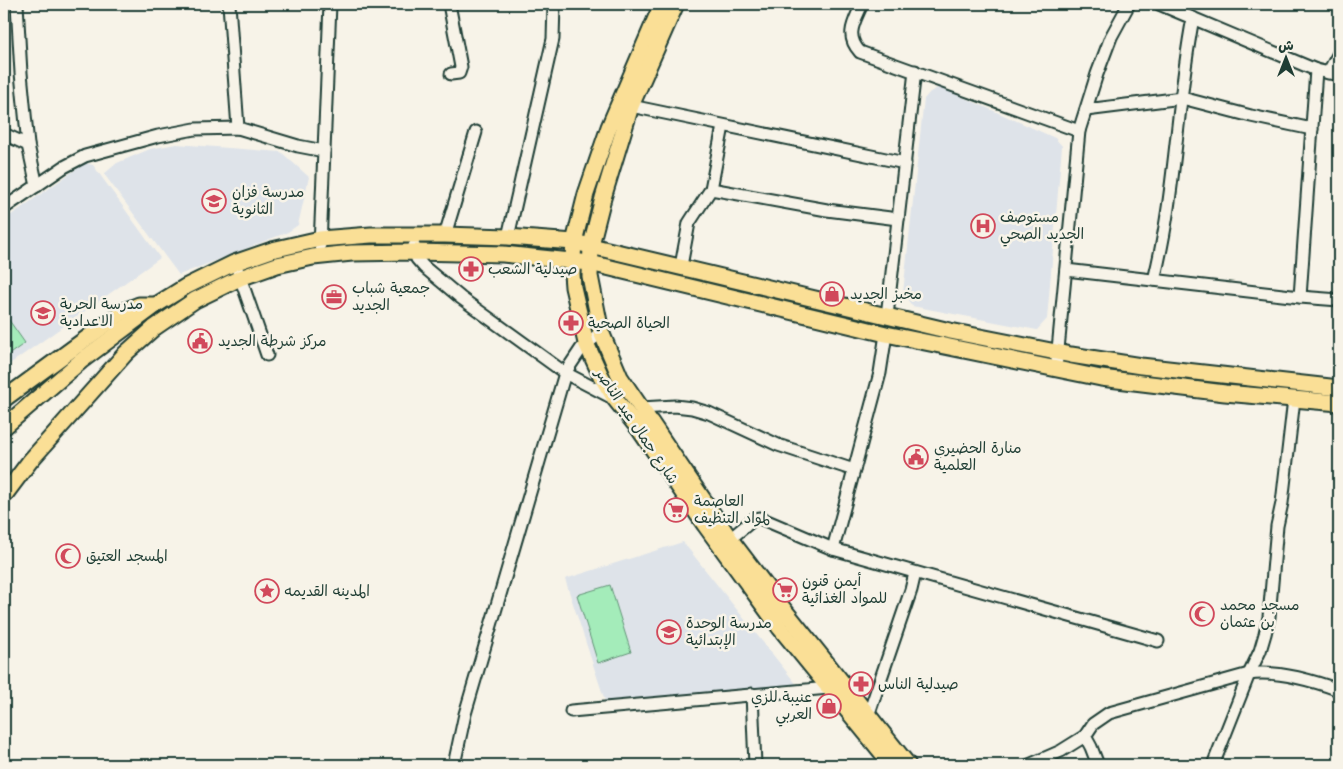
<svg xmlns="http://www.w3.org/2000/svg" width="1343" height="769" font-family="Mali,'Playpen Sans Arabic',sans-serif">
<style>
.built{fill:#dee3e9}
.park{fill:#a4ecba;stroke:#629477}
.lines{fill:none;stroke-linecap:round;stroke-linejoin:round}
.minor-casing{stroke:#1f3d34;stroke-width:15}
.major-casing{stroke:#1f3d34;stroke-width:19}
.minor{stroke:#f7f3e8;stroke-width:11}
.major{stroke:#fadf96;stroke-width:15}
.labels{text-anchor:middle;stroke-width:5;stroke-linejoin:round;paint-order:stroke}
.poi-label{font-size:15px;fill:#1f3d34;stroke:#f7f3e8;text-anchor:start}
.street-label{font-size:15px;fill:#1f3d34;stroke:#f7f3e8}
</style>
<rect width="100%" height="100%" fill="#f7f3e8"/>
<filter id="ink" filterUnits="userSpaceOnUse"><feTurbulence type="fractalNoise" baseFrequency=".02" numOctaves="2"/><feDisplacementMap in="SourceGraphic" scale="10" xChannelSelector="R" yChannelSelector="G"/><feConvolveMatrix kernelMatrix="1 2 1 2 8 2 1 2 1" color-interpolation-filters="sRGB"/></filter>
<g filter="url(#ink)">
<g class="built">
<path d="M 940,87 L 1055,138 L 1062,146 L 1047,319 L 1037,330 L 912,306 L 903,293 L 924,99 L 930,92 Z"/>
<path d="M 176,144 L 281,152 L 309,177 L 298,225 L 288,232 L 179,275 L 104,174 L 117,163 L 150,149 Z"/>
<path d="M 85,163 L 93,165 L 160,258 L 4,368 L 4,220 Z"/>
<path d="M 683,542 L 797,685 L 606,704 L 565,579 Z"/>
</g>
<g class="park">
<path d="M 4,313 L 25,343 L 4,358 Z"/>
<path d="M 610,585 L 631,652 L 598,663 L 577,595 Z"/>
</g>
<g class="lines">
<g class="minor-casing">
<g id="minor">
<path d="M 17,4 L 21,73 L 28,145 L 37,186"/>
<path d="M 229,4 L 238,128"/>
<path d="M 449,4 L 461,67 L 459,73 L 451,74"/>
<path d="M 862,4 C 855,21 844,35 860,52 L 1079,131"/>
<path d="M 1159,4 L 1316,70 L 1339,75"/>
<path d="M 1328,73 L 1339,53"/>
<path d="M 631,106 L 905,163"/>
<path d="M 1086,110 L 1182,98 L 1251,116 L 1312,129"/>
<path d="M 4,134 L 28,145"/>
<path d="M 324,151 L 330,4"/>
<path d="M 711,189 L 827,210 L 898,219"/>
<path d="M 4,208 L 64,167 L 85,156 L 158,136 L 195,129 L 238,128 L 298,146 L 324,151 L 320,245"/>
<path d="M 445,235 L 476,132"/>
<path d="M 508,237 L 553,39 L 554,4"/>
<path d="M 414,246 L 417,259 L 424,267 L 461,298 L 565,373 L 615,399"/>
<path d="M 681,266 L 689,223 L 711,189 L 723,126"/>
<path d="M 1066,270 L 1300,297 L 1339,300"/>
<path d="M 238,271 L 267,355"/>
<path d="M 1154,280 C 1176,193 1176,106 1193,18"/>
<path d="M 1300,297 L 1316,70"/>
<path d="M 887,316 L 915,71"/>
<path d="M 1057,360 L 1079,131 L 1097,74 L 1111,37 L 1129,4"/>
<path d="M 641,408 L 675,406 L 692,408 L 709,413 L 778,445 L 854,470"/>
<path d="M 730,539 L 754,519 L 760,518 L 833,549 L 1158,641"/>
<path d="M 833,549 L 880,373 L 886,334"/>
<path d="M 752,694 L 755,765"/>
<path d="M 571,711 L 829,688"/>
<path d="M 868,716 L 911,590 L 915,573"/>
<path d="M 1085,736 L 1091,747 L 1098,765"/>
<path d="M 454,765 L 465,714 L 565,373 L 581,349 L 601,332"/>
<path d="M 1029,765 L 1061,751 L 1085,736 L 1093,724 L 1109,713 L 1249,674 C 1276,670 1314,681 1339,690"/>
<path d="M 1213,765 L 1249,674 L 1260,651 L 1265,634 L 1269,617 L 1277,526 L 1282,503 L 1294,399"/>
</g>
</g>
<g class="major-casing">
<g id="major">
<path d="M 662,4 L 609,127 L 586,194 L 574,242 L 572,274 L 573,287 L 586,343 L 601,376 L 615,399 L 639,429 L 705,525 L 780,628 L 892,765"/>
<path d="M 676,4 L 631,106 L 603,198 L 591,245 L 590,276 L 601,332 L 620,377 L 730,539 L 777,601 L 908,765"/>
<path d="M 4,399 L 124,311 L 139,305 L 156,305"/>
<path d="M 4,427 L 81,361 L 156,305 L 185,287 L 234,263 L 272,250 L 320,239 L 371,235 L 445,235 L 508,237 L 574,242 L 950,331 L 1071,355 L 1141,366 L 1339,388"/>
<path d="M 6,493 L 30,461 L 126,353 L 154,328 L 195,300 L 240,278 L 277,265 L 313,257 L 352,253 L 414,252 L 503,254 L 590,263 L 886,334 L 1101,378 L 1225,393 L 1339,403"/>
</g>
</g>
<use href="#minor" class="minor"/>
<use href="#major" class="major"/>
</g>
</g>
<defs>
<g id="school-ring" transform="scale(1.25)"><circle r="9.5" fill="#f7f3e8" stroke="#d1495b" stroke-width="1.5"/><path d="M0-5L7-2L0 1L-7-2ZM-4 1L0 2.5L4 1V4Q0 6-4 4Z" fill="#d1495b"/></g>
<g id="hospital-ring" transform="scale(1.25)"><circle r="9.5" fill="#f7f3e8" stroke="#d1495b" stroke-width="1.5"/><path d="M-5-5h3v3.5h4V-5h3V5h-3V1.5h-4V5h-3Z" fill="#d1495b"/></g>
<g id="pharmacy-ring" transform="scale(1.25)"><circle r="9.5" fill="#f7f3e8" stroke="#d1495b" stroke-width="1.5"/><path d="M-2-6h4v4h4v4h-4v4h-4v-4h-4v-4h4Z" fill="#d1495b"/></g>
<g id="shop-ring" transform="scale(1.25)"><circle r="9.5" fill="#f7f3e8" stroke="#d1495b" stroke-width="1.5"/><path d="M-5-2.5h2.3a2.7 3.5 0 0 1 5.4 0H5L5.5 6h-11ZM-1.5-2.5h3a1.5 2.3 0 0 0-3 0Z" fill="#d1495b"/></g>
<g id="office-ring" transform="scale(1.25)"><circle r="9.5" fill="#f7f3e8" stroke="#d1495b" stroke-width="1.5"/><path d="M-6-3h4V-5.5h4V-3h4V5H-6ZM-1-4.5V-3h2v-1.5ZM-6 0V1H6V0Z" fill="#d1495b"/></g>
<g id="civic-ring" transform="scale(1.25)"><circle r="9.5" fill="#f7f3e8" stroke="#d1495b" stroke-width="1.5"/><path d="M-.6-6.5H3V-4.5H.6V-3L4-1V1h2V6H-6V1h2V-1L-.6-3ZM-1.2 2.5V6h2.4V2.5Z" fill="#d1495b"/></g>
<g id="supermarket-ring" transform="scale(1.25)"><circle r="9.5" fill="#f7f3e8" stroke="#d1495b" stroke-width="1.5"/><path d="M-6-5.5h2.5l.6 2H6L4.5 2H-2.5L-4.4-4H-6ZM-1.5 3.2a1.3 1.3 0 1 0 .1 0ZM3 3.2a1.3 1.3 0 1 0 .1 0Z" fill="#d1495b"/></g>
<g id="mosque-ring" transform="scale(1.25)"><circle r="9.5" fill="#f7f3e8" stroke="#d1495b" stroke-width="1.5"/><path d="M3.5-4.9A6 6 0 1 0 3.5 4.9A5 5 0 1 1 3.5-4.9Z" fill="#d1495b"/></g>
<g id="sight-ring" transform="scale(1.25)"><circle r="9.5" fill="#f7f3e8" stroke="#d1495b" stroke-width="1.5"/><path d="M0-6L1.8-2.2L6-1.7L2.9 1.2L3.7 5.4L0 3.3L-3.7 5.4L-2.9 1.2L-6-1.7L-1.8-2.2Z" fill="#d1495b"/></g>
</defs>
<g fill-rule="evenodd">
<use href="#school-ring" x="214" y="201"/>
<use href="#hospital-ring" x="983" y="226"/>
<use href="#pharmacy-ring" x="471" y="269"/>
<use href="#shop-ring" x="832" y="294"/>
<use href="#office-ring" x="334" y="297"/>
<use href="#school-ring" x="43" y="313"/>
<use href="#pharmacy-ring" x="571" y="323"/>
<use href="#civic-ring" x="200" y="341"/>
<use href="#civic-ring" x="916" y="457"/>
<use href="#supermarket-ring" x="676" y="510"/>
<use href="#mosque-ring" x="68" y="556"/>
<use href="#supermarket-ring" x="785" y="590"/>
<use href="#sight-ring" x="267" y="591"/>
<use href="#mosque-ring" x="1202" y="614"/>
<use href="#school-ring" x="669" y="632"/>
<use href="#pharmacy-ring" x="861" y="684"/>
<use href="#shop-ring" x="829" y="706"/>
</g>
<g class="labels">
<g class="poi-label">
<text x="232" y="197">مدرسة فزان<tspan x="232" dy="17">الثانوية</tspan></text>
<text x="1000" y="222">مستوصف<tspan x="1000" dy="17">الجديد الصحي</tspan></text>
<text x="488" y="274">صيدلية الشعب</text>
<text x="352" y="293">جمعية شباب<tspan x="352" dy="17">الجديد</tspan></text>
<text x="850" y="299">مخبز الجديد</text>
<text x="60" y="309">مدرسة الحرية<tspan x="60" dy="17">الاعدادية</tspan></text>
<text x="588" y="328">الحياة الصحية</text>
<text x="218" y="346">مركز شرطة الجديد</text>
<text x="934" y="453">منارة الحضيري<tspan x="934" dy="17">العلمية</tspan></text>
<text x="694" y="506">العاصمة<tspan x="694" dy="17">لمواد التنظيف</tspan></text>
<text x="86" y="561">المسجد العتيق</text>
<text x="802" y="586">أيمن قنون<tspan x="802" dy="17">للمواد الغذائية</tspan></text>
<text x="284" y="596">المدينه القديمه</text>
<text x="1220" y="610">مسجد محمد<tspan x="1220" dy="17">بن عثمان</tspan></text>
<text x="686" y="628">مدرسة الوحدة<tspan x="686" dy="17">الإبتدائية</tspan></text>
<text x="878" y="689">صيدلية الناس</text>
<text x="812" y="702" text-anchor="end">عنيبة للزي<tspan x="812" dy="17">العربي</tspan></text>
</g>
<g class="street-label">
<text transform="translate(637 426) rotate(56)" y="5">شارع جمال عبد الناصر</text>
</g>
</g>
<rect width="1343" height="769" fill="none" stroke="#f7f3e8" stroke-width="20"/>
<rect x="10" y="10" width="1323" height="749" fill="none" stroke="#1f3d34" stroke-width="2" filter="url(#ink)"/>
<g transform="translate(1286 58)" stroke="#f7f3e8" stroke-width="4" paint-order="stroke">
<path d="M0-4L9 19L0 12L-9 19Z" fill="#1f3d34"/>
<text y="-8" font-size="14" font-weight="bold" text-anchor="middle" fill="#1f3d34">ش</text>
</g>
</svg>
